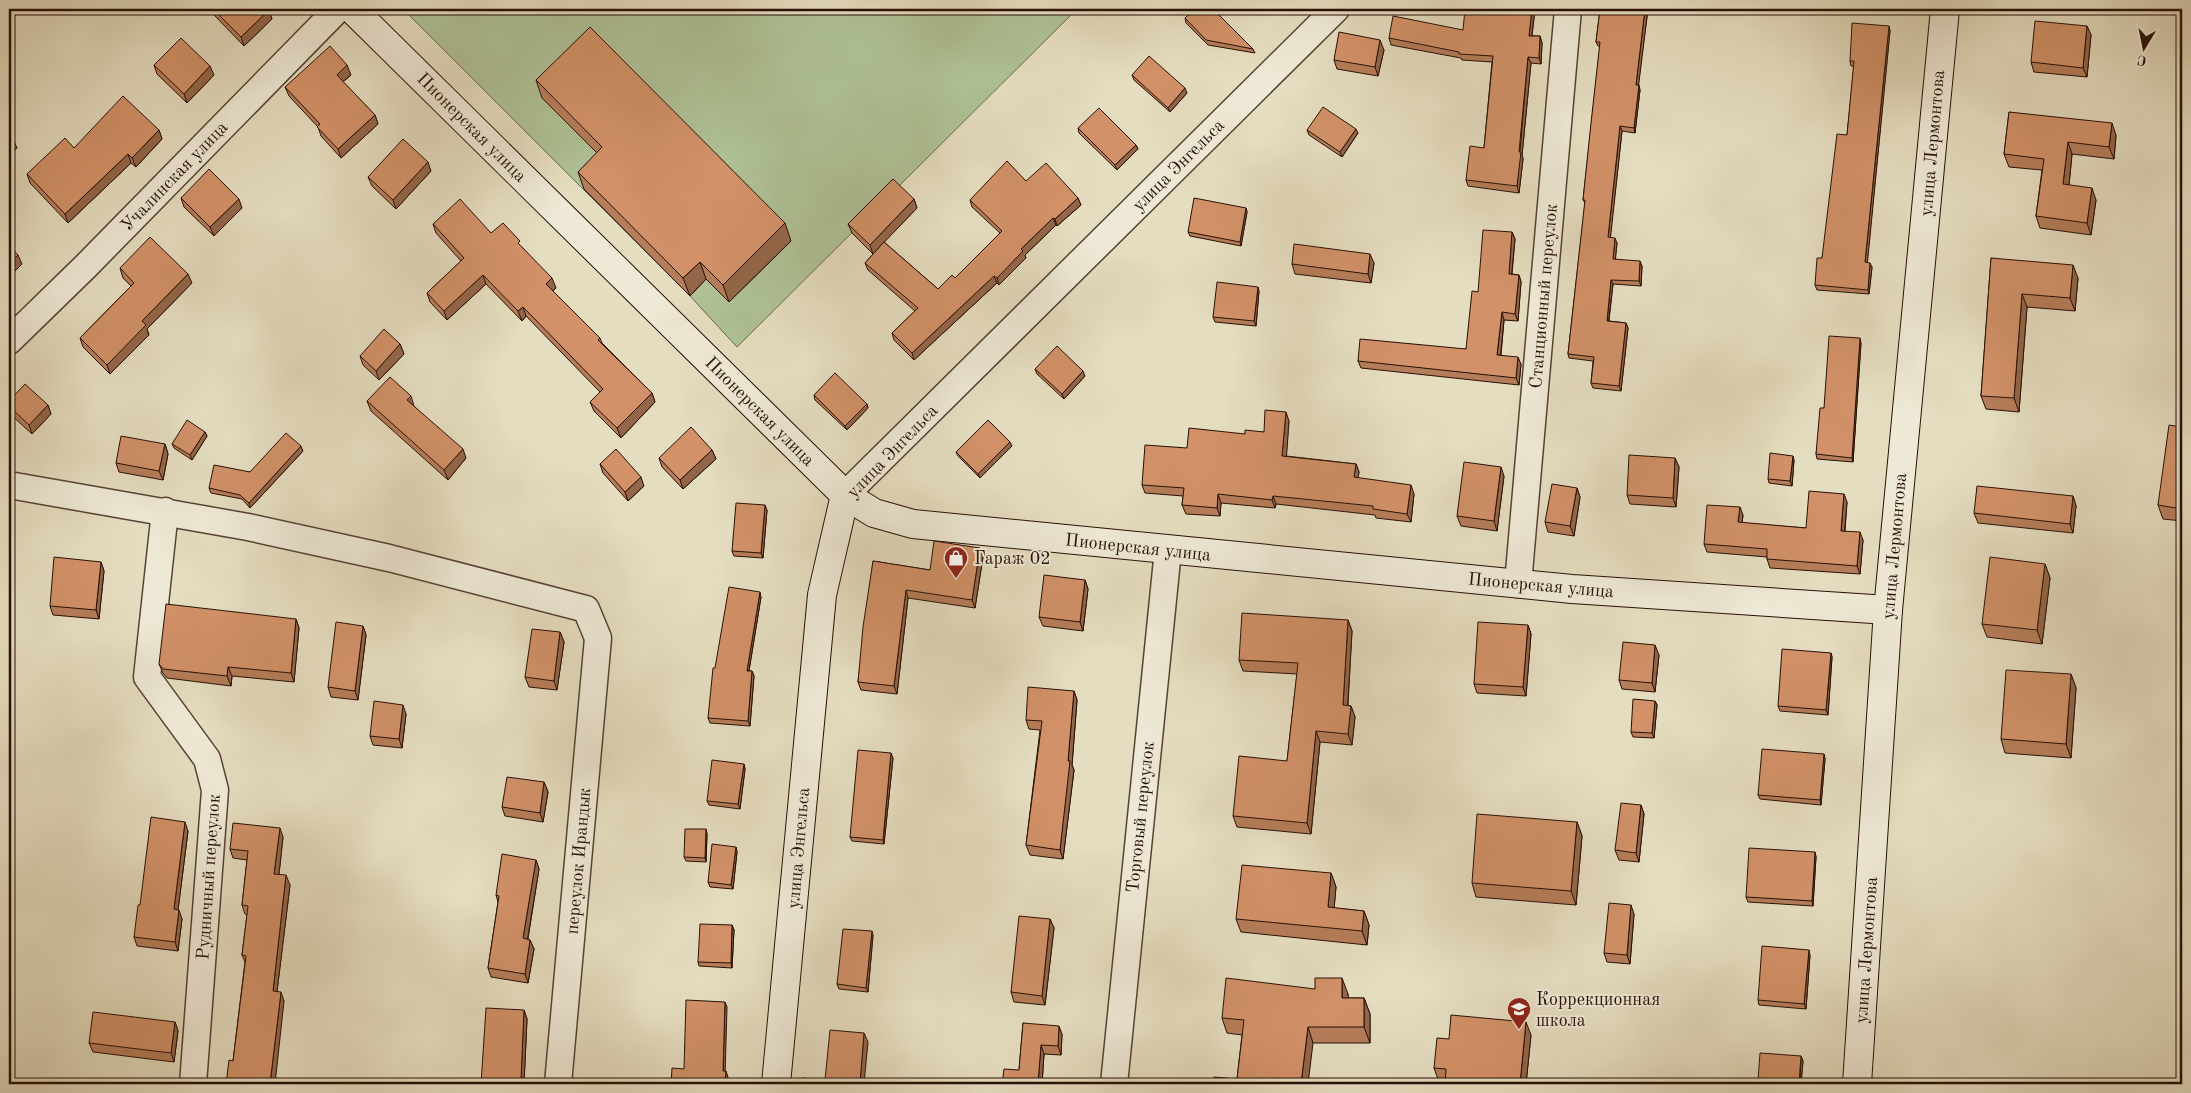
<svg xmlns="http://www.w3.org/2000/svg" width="2191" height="1093" font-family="'Old Standard TT',serif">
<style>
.green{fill:#afc296;stroke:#6b684e}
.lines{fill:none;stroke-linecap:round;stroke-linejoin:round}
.street-casing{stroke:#564234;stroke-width:29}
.secondary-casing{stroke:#270f06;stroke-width:30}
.street{stroke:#eee9d6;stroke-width:26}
.secondary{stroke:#eee9d6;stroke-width:28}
.wall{fill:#b57d59;stroke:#270f06}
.shaded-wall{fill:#936649;stroke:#270f06}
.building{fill:#d29168;stroke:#270f06}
.labels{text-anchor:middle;stroke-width:4;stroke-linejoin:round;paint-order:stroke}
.street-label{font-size:18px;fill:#270f06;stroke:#eee9d6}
.poi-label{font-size:18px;fill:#270f06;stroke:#eee9d6;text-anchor:start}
</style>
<rect width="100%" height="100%" fill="#e5ddc0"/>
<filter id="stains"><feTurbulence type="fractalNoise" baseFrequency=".004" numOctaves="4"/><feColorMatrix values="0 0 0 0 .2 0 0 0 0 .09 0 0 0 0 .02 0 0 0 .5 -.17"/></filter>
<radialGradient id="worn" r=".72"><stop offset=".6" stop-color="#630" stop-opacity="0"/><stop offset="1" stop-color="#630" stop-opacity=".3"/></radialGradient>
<path class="green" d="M 403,9 L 1077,9 L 737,347 L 690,296 Z"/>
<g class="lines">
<g class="street-casing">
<g id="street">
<path d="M 9,341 L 86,266 L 338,9"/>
<path d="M 9,485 L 248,527 L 389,558 L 586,609 L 598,638 L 558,1084"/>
<path d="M 845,495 L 1336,9"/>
<path d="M 165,511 L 147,677 L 207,759 L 215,790 L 193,1084"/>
<path d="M 1518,584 L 1568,9"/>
<path d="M 1114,1084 L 1168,550"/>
</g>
</g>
<g class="secondary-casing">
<g id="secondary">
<path d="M 352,9 L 845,495 L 874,513 L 913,524 L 1572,589 L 1888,610"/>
<path d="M 776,1084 L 822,595 L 845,495"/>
<path d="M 1857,1084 L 1888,610 L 1945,9"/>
</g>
</g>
<use href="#street" class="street"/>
<use href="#secondary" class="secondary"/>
</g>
<g class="wall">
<path d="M 143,9 L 156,9 L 149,15 Z"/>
<path d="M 212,9 L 268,9 L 272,19 L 244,46 L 215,16 Z"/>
<path d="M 1535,9 L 1532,36 L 1540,36 L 1542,43 L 1541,64 L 1531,63 L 1522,155 L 1523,159 L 1519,193 L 1468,186 L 1466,180 L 1484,148 L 1492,62 L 1462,60 L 1461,58 L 1391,45 L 1389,38 L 1463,30 Z"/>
<path d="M 1600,9 L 1648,9 L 1638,85 L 1640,90 L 1635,133 L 1622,131 L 1610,237 L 1617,243 L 1615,259 L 1642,266 L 1641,286 L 1613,284 L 1609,321 L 1626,323 L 1628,328 L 1621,391 L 1593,388 L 1591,383 L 1593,361 L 1569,358 L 1568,354 L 1585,203 L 1583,200 L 1600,46 L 1598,46 L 1596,42 Z"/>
<path d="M 1185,18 L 1253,49 L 1255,53 L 1208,45 L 1186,23 Z"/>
<path d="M 1889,26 L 1890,31 L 1867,262 L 1872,267 L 1869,294 L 1817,290 L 1815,285 L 1822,258 L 1847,135 L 1854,66 L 1851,66 L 1850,61 Z"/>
<path d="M 2087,26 L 2091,35 L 2087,77 L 2034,72 L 2031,62 Z"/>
<path d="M 1384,50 L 1378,76 L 1337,69 L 1334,60 Z"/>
<path d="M 154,65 L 214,75 L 187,103 L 157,74 Z"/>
<path d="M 351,75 L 343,82 L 375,115 L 378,124 L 341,158 L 321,136 L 318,127 L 289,96 L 285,87 Z"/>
<path d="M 1132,75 L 1187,93 L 1170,112 L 1134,80 Z"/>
<path d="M 536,80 L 791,241 L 729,302 L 706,279 L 690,296 L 584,189 L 578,172 L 597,153 L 542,98 Z"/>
<path d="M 2009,112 L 2116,135 L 2114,159 L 2072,154 L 2069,185 L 2096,200 L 2091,235 L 2040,228 L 2036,216 L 2042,170 L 2009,167 L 2004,154 Z"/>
<path d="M 1078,128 L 1136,145 L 1138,149 L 1117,170 L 1079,133 Z"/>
<path d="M 159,130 L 162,139 L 136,167 L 131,163 L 68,223 L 30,183 L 27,174 L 74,148 Z"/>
<path d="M 1307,130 L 1358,133 L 1342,157 L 1309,135 Z"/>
<path d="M 431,171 L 396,209 L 372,186 L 368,177 Z"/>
<path d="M 1026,181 L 1078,198 L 1081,205 L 1057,226 L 1056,225 L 1025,255 L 1026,258 L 999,285 L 997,283 L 914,360 L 894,340 L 892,333 L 915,311 L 868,270 L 865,263 L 873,254 L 852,233 L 848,224 L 914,199 L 917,208 L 884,242 L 938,289 L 955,278 L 1000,233 L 972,207 L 970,200 Z"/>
<path d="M 181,198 L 242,208 L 214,236 L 184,207 Z"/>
<path d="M 1246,208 L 1247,212 L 1241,246 L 1190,236 L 1188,232 Z"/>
<path d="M 433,224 L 491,233 L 522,247 L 556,288 L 553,291 L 600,338 L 602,343 L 652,393 L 655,402 L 621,438 L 594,411 L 590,402 L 600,392 L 526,316 L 522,321 L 486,284 L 447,320 L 430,302 L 427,293 L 461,261 L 436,233 Z"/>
<path d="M 1512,232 L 1515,239 L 1512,274 L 1519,275 L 1521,282 L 1518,321 L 1504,320 L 1501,355 L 1521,364 L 1519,385 L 1361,368 L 1358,361 L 1466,349 Z"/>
<path d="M 1991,258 L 2078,278 L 2075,311 L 2027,307 L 2019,412 L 1986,409 L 1981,396 Z"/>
<path d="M 1374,263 L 1371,283 L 1295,274 L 1292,264 Z"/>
<path d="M 120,268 L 192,283 L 147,329 L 149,335 L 110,374 L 83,347 L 80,338 L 131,286 L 123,278 Z"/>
<path d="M 1259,291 L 1256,326 L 1215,322 L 1213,317 Z"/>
<path d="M 1861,343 L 1853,462 L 1817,459 L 1816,454 L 1824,408 Z"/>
<path d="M 400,344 L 404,354 L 379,380 L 363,365 L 360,356 Z"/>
<path d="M 1035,369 L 1085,376 L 1064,399 L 1037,374 Z"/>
<path d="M 814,395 L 867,404 L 868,408 L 847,430 L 815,400 Z"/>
<path d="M 9,401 L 48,405 L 51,414 L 32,434 L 9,413 Z"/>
<path d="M 367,401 L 414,406 L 466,458 L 448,480 L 371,411 Z"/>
<path d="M 1289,421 L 1286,456 L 1356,464 L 1359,472 L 1358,478 L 1414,494 L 1411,522 L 1376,518 L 1375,515 L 1276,504 L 1275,508 L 1221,503 L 1220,516 L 1186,514 L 1182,505 L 1183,496 L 1145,493 L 1142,485 L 1187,448 L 1245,434 L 1264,432 Z"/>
<path d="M 2182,427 L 2182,521 L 2163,519 L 2158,505 Z"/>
<path d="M 205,432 L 207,436 L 192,460 L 174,448 L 172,444 Z"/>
<path d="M 165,444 L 168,454 L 163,480 L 119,472 L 116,463 Z"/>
<path d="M 1012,446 L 980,478 L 958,456 L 956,452 Z"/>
<path d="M 712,450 L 716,459 L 683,489 L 662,467 L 659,458 Z"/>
<path d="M 303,451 L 250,508 L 242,499 L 211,493 L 209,488 Z"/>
<path d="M 1675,458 L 1679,467 L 1676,507 L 1630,504 L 1627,495 Z"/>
<path d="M 1794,460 L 1792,486 L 1769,483 L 1768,479 Z"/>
<path d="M 600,464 L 644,486 L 628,501 L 603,473 Z"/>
<path d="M 1504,476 L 1497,531 L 1461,526 L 1457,516 Z"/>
<path d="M 1577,488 L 1580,497 L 1574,536 L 1548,532 L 1545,522 Z"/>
<path d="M 2073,496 L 2076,506 L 2073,533 L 1978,523 L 1974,513 Z"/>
<path d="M 1847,502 L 1845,531 L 1863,540 L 1860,574 L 1770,568 L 1767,559 L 1767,557 L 1707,552 L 1704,544 L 1743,515 L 1742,523 L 1806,528 Z"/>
<path d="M 767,510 L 763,558 L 734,556 L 732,551 Z"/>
<path d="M 980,548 L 983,557 L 975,608 L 908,598 L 897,694 L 861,690 L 858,682 L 873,561 L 930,570 Z"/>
<path d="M 101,562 L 104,571 L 99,619 L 53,615 L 50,606 Z"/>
<path d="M 2045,564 L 2050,578 L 2042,644 L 1987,637 L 1982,624 Z"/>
<path d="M 1085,580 L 1088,589 L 1083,631 L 1043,626 L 1039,617 Z"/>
<path d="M 761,597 L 749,671 L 752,671 L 754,676 L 750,726 L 710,723 L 708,718 Z"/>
<path d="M 296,619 L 299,628 L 294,682 L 232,676 L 231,686 L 167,678 L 163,673 L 159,664 Z"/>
<path d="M 1348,620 L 1352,631 L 1348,705 L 1351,706 L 1355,717 L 1352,745 L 1320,742 L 1311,834 L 1237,827 L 1233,816 L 1287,761 L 1297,674 L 1243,671 L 1239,660 Z"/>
<path d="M 1528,625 L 1531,634 L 1526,696 L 1477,693 L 1474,684 Z"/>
<path d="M 363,626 L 366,635 L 358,700 L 331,697 L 328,687 Z"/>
<path d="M 560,632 L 564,642 L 557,690 L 529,687 L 525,677 Z"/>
<path d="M 1831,653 L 1832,657 L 1828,715 L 1780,711 L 1778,706 Z"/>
<path d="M 1659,655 L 1655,692 L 1622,689 L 1619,680 Z"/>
<path d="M 2071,674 L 2076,688 L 2071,758 L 2005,753 L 2001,739 Z"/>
<path d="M 1074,691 L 1077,700 L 1072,765 L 1074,770 L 1063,859 L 1030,855 L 1026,845 L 1040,730 L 1029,729 L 1026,720 Z"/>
<path d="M 1655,701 L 1657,705 L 1654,738 L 1633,737 L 1631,732 Z"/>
<path d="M 406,714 L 402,748 L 373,745 L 370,736 Z"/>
<path d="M 1824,754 L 1825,759 L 1821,805 L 1760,799 L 1758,795 Z"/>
<path d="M 893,758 L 884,844 L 852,841 L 850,837 Z"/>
<path d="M 744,764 L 745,769 L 740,809 L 709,805 L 707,801 Z"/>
<path d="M 544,782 L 548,792 L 543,822 L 505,816 L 502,807 Z"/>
<path d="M 1641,805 L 1644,814 L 1639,862 L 1619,860 L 1615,850 Z"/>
<path d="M 1577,822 L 1582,836 L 1576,905 L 1476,897 L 1472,883 Z"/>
<path d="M 706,829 L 707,834 L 706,862 L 686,861 L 684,857 Z"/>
<path d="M 188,831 L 178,910 L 182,919 L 178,951 L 137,946 L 134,937 Z"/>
<path d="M 283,837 L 279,874 L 290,885 L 277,991 L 284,1001 L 233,1061 L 245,962 L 242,955 L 247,915 L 245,914 L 242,905 L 247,860 L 233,858 L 230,849 Z"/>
<path d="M 736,847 L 737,852 L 733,889 L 710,887 L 708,882 Z"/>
<path d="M 1815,852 L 1816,857 L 1813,906 L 1748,902 L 1746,897 Z"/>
<path d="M 536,860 L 539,869 L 528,939 L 530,940 L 534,949 L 528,983 L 491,977 L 488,968 L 498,902 L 496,895 Z"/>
<path d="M 1331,873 L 1336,887 L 1334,908 L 1364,911 L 1369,925 L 1367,945 L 1241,932 L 1236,919 Z"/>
<path d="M 1634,914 L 1630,964 L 1607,962 L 1604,953 Z"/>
<path d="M 1050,919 L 1054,928 L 1045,1005 L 1014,1002 L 1011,992 Z"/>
<path d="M 732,925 L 734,930 L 732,968 L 699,966 L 698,962 Z"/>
<path d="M 873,935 L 868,992 L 839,989 L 837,984 Z"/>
<path d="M 1810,955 L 1806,1009 L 1759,1005 L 1758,1000 Z"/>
<path d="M 1348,994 L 1348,998 L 1364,998 L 1370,1014 L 1370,1043 L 1313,1043 L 1237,1079 L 1242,1035 L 1227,1033 L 1222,1018 Z"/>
<path d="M 524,1010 L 527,1019 L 524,1084 L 481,1084 Z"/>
<path d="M 175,1022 L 178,1031 L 174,1062 L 93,1052 L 89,1043 Z"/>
<path d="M 1023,1023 L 1062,1034 L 1061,1055 L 1044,1054 L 1042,1084 L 1002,1084 L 1019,1070 Z"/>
<path d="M 1531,1035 L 1526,1084 L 1445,1084 L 1445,1082 L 1439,1082 L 1434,1068 L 1449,1039 Z"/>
<path d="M 1801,1056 L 1803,1061 L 1801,1084 L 1759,1084 L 1758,1080 Z"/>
</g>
<g class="shaded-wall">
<path d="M 147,9 L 156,9 L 149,15 Z"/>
<path d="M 1532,9 L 1535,9 L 1531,42 L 1529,36 Z"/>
<path d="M 1645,9 L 1648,9 L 1638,90 L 1636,85 Z"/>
<path d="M 269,10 L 272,19 L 244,46 L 241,37 Z"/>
<path d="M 1889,26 L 1890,31 L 1867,267 L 1865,262 Z"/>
<path d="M 2087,26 L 2091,35 L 2087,77 L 2083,68 Z"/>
<path d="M 1540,36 L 1542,43 L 1541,64 L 1539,58 Z"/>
<path d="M 1380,40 L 1384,50 L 1378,76 L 1375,67 Z"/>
<path d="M 1528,57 L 1531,63 L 1522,155 L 1523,159 L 1519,193 L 1517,186 Z"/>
<path d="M 347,65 L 351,75 L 340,84 L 337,75 Z"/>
<path d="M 210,66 L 214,75 L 187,103 L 184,94 Z"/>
<path d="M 1639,85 L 1640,90 L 1635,133 L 1634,128 Z"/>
<path d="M 1185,88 L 1187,93 L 1170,112 L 1168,108 Z"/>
<path d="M 375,115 L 378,124 L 341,158 L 338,149 Z"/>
<path d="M 2112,123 L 2116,135 L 2114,159 L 2109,147 Z"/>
<path d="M 1620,126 L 1622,131 L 1610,242 L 1608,237 Z"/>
<path d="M 1356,129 L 1358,133 L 1342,157 L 1340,152 Z"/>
<path d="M 159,130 L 162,139 L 136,167 L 132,158 Z"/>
<path d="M 13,139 L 17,148 L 9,156 L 9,143 Z"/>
<path d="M 2068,142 L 2072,154 L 2068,196 L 2063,184 Z"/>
<path d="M 1136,145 L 1138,149 L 1117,170 L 1115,165 Z"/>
<path d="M 128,154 L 131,163 L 68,223 L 65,214 Z"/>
<path d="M 428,162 L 431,171 L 396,209 L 393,200 Z"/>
<path d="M 2092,188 L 2096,200 L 2091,235 L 2087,223 Z"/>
<path d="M 1078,198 L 1081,205 L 1057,226 L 1055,219 Z"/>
<path d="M 239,199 L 242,208 L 214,236 L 210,227 Z"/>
<path d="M 914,199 L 917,208 L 873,254 L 870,245 Z"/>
<path d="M 1246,208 L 1247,212 L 1241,246 L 1240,242 Z"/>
<path d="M 1053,218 L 1056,225 L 1025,255 L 1026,258 L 999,285 L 997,278 L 1021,249 Z"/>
<path d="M 785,223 L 791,241 L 729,302 L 723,285 Z"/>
<path d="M 1512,232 L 1515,239 L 1511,281 L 1509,274 Z"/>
<path d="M 1615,238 L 1617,243 L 1615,264 L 1613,259 Z"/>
<path d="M 1370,254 L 1374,263 L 1371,283 L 1368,274 Z"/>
<path d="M 18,255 L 22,264 L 9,277 L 9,264 Z"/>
<path d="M 1640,261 L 1642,266 L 1641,286 L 1639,281 Z"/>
<path d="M 700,262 L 706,279 L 690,296 L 683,278 Z"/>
<path d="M 1870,263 L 1872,267 L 1869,294 L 1868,290 Z"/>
<path d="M 2073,265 L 2078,278 L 2075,311 L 2070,298 Z"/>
<path d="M 188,274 L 192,283 L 147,329 L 149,335 L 110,374 L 107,365 L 142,321 Z"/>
<path d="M 483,275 L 486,284 L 447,320 L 444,311 Z"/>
<path d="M 1519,275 L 1521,282 L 1518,321 L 1515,314 Z"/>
<path d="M 994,276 L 997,283 L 914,360 L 912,353 Z"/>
<path d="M 552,278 L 556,288 L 550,293 L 546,284 Z"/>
<path d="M 1611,280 L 1613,284 L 1608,325 L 1607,321 Z"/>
<path d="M 1258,287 L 1259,291 L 1256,326 L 1254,321 Z"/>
<path d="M 2022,294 L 2027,307 L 2019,412 L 2014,398 Z"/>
<path d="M 523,307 L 526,316 L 522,321 L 518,311 Z"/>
<path d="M 1502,312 L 1504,320 L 1500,362 L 1497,355 Z"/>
<path d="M 1626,323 L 1628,328 L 1621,391 L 1619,386 Z"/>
<path d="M 1860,338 L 1861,343 L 1853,462 L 1852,458 Z"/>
<path d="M 400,344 L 404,354 L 379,380 L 376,371 Z"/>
<path d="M 1518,357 L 1521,364 L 1519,385 L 1516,378 Z"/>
<path d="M 1083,371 L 1085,376 L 1064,399 L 1062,394 Z"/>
<path d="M 652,393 L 655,402 L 621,438 L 617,428 Z"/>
<path d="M 411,396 L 414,406 L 411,409 L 407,400 Z"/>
<path d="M 867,404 L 868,408 L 847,430 L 845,426 Z"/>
<path d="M 48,405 L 51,414 L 32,434 L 29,425 Z"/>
<path d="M 1286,412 L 1289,421 L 1286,464 L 1282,456 Z"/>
<path d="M 205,432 L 207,436 L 192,460 L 190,455 Z"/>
<path d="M 1010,442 L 1012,446 L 980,478 L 978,474 Z"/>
<path d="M 165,444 L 168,454 L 163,480 L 159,471 Z"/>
<path d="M 301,446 L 303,451 L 250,508 L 249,503 Z"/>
<path d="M 463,449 L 466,458 L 448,480 L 444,470 Z"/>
<path d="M 712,450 L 716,459 L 683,489 L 680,480 Z"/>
<path d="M 1793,456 L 1794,460 L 1792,486 L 1790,481 Z"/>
<path d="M 1675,458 L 1679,467 L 1676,507 L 1673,498 Z"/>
<path d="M 1356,464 L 1359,472 L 1357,486 L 1354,477 Z"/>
<path d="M 1501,467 L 1504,476 L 1497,531 L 1494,521 Z"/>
<path d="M 641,477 L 644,486 L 628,501 L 625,492 Z"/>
<path d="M 1411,485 L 1414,494 L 1411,522 L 1407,514 Z"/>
<path d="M 1577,488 L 1580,497 L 1574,536 L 1570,526 Z"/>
<path d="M 1218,494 L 1221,503 L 1220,516 L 1217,508 Z"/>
<path d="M 1844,494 L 1847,502 L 1844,539 L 1841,531 Z"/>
<path d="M 1273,496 L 1276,504 L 1275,508 L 1272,500 Z"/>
<path d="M 2073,496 L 2076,506 L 2073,533 L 2070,524 Z"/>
<path d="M 765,505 L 767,510 L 763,558 L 761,553 Z"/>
<path d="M 1740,507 L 1743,515 L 1741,531 L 1738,522 Z"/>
<path d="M 1860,532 L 1863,540 L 1860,574 L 1857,566 Z"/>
<path d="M 980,548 L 983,557 L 975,608 L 972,600 Z"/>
<path d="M 101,562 L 104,571 L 99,619 L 96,610 Z"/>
<path d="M 2045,564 L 2050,578 L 2042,644 L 2037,630 Z"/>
<path d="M 1085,580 L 1088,589 L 1083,631 L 1080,622 Z"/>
<path d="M 906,590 L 908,598 L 897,694 L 894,686 Z"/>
<path d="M 760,592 L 761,597 L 748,676 L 747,671 Z"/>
<path d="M 296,619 L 299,628 L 294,682 L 291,673 Z"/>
<path d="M 1348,620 L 1352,631 L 1347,716 L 1343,705 Z"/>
<path d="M 1528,625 L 1531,634 L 1526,696 L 1523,687 Z"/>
<path d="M 363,626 L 366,635 L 358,700 L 355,691 Z"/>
<path d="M 560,632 L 564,642 L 557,690 L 554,681 Z"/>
<path d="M 1655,645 L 1659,655 L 1655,692 L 1652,683 Z"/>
<path d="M 1831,653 L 1832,657 L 1828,715 L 1826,710 Z"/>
<path d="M 228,667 L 232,676 L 231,686 L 227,676 Z"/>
<path d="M 752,671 L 754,676 L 750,726 L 748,721 Z"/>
<path d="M 2071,674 L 2076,688 L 2071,758 L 2066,744 Z"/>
<path d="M 1074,691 L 1077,700 L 1072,765 L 1074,770 L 1063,859 L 1060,850 L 1068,761 Z"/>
<path d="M 1655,701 L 1657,705 L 1654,738 L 1652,733 Z"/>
<path d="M 403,705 L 406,714 L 402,748 L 399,739 Z"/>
<path d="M 1351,706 L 1355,717 L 1352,745 L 1348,734 Z"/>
<path d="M 1316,731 L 1320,742 L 1311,834 L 1307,823 Z"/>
<path d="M 891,753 L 893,758 L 884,844 L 883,840 Z"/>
<path d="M 1824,754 L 1825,759 L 1821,805 L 1820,800 Z"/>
<path d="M 744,764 L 745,769 L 740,809 L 738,804 Z"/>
<path d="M 544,782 L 548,792 L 543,822 L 540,813 Z"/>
<path d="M 1641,805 L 1644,814 L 1639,862 L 1636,853 Z"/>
<path d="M 185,822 L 188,831 L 177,918 L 174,909 Z"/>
<path d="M 1577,822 L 1582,836 L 1576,905 L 1571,891 Z"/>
<path d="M 280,828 L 283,837 L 278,883 L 274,874 Z"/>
<path d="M 706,829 L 707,834 L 706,862 L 705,858 Z"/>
<path d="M 736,847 L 737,852 L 733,889 L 731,885 Z"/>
<path d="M 1815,852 L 1816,857 L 1813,906 L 1812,901 Z"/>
<path d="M 536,860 L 539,869 L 526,948 L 523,938 Z"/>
<path d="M 1331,873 L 1336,887 L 1333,921 L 1328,907 Z"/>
<path d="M 286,875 L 290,885 L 276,1000 L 273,991 Z"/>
<path d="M 1631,905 L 1634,914 L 1630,964 L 1627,955 Z"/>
<path d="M 179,910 L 182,919 L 178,951 L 175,942 Z"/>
<path d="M 1364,911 L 1369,925 L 1367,945 L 1362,931 Z"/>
<path d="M 1050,919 L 1054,928 L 1045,1005 L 1042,996 Z"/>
<path d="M 732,925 L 734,930 L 732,968 L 731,963 Z"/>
<path d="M 872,931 L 873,935 L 868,992 L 866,988 Z"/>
<path d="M 530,940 L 534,949 L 528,983 L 525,974 Z"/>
<path d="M 1809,950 L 1810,955 L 1806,1009 L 1804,1004 Z"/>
<path d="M 1342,978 L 1348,994 L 1348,1014 L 1342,998 Z"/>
<path d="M 281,992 L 284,1001 L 275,1084 L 270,1084 Z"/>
<path d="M 1364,998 L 1370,1014 L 1370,1043 L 1364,1027 Z"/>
<path d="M 725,1002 L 727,1007 L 725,1076 L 723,1071 Z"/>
<path d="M 524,1010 L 527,1019 L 524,1084 L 522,1084 L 521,1080 Z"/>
<path d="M 175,1022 L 178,1031 L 174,1062 L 171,1053 Z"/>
<path d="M 1526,1022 L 1531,1035 L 1526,1084 L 1520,1084 Z"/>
<path d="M 1059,1026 L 1062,1034 L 1061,1055 L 1058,1046 Z"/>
<path d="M 1308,1027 L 1313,1043 L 1308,1084 L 1301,1084 Z"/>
<path d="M 864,1033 L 868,1042 L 864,1084 L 860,1083 Z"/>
<path d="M 1041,1045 L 1044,1054 L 1042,1084 L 1038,1084 Z"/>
<path d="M 1801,1056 L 1803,1061 L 1801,1084 L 1800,1084 Z"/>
<path d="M 726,1071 L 728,1077 L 727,1084 L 725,1084 Z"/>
</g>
<g class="building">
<path d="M 213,9 L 268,9 L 269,10 L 241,37 Z"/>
<path d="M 1194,9 L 1213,9 L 1253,49 L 1206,40 L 1185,18 Z"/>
<path d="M 1465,9 L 1532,9 L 1529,36 L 1540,36 L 1539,58 L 1528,57 L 1519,152 L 1521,152 L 1517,186 L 1466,180 L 1470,146 L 1484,148 L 1493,56 L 1459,54 L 1459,52 L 1389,38 L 1393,16 L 1463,30 Z"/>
<path d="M 1600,9 L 1645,9 L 1636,85 L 1639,85 L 1634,128 L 1620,126 L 1608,237 L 1615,238 L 1613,259 L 1640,261 L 1639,281 L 1611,280 L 1607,321 L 1626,323 L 1619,386 L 1591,383 L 1594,357 L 1568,354 L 1585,200 L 1583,200 L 1591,123 L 1600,42 L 1596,42 Z"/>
<path d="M 2035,21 L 2087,26 L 2083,68 L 2031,62 Z"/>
<path d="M 1852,23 L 1889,26 L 1865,262 L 1870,263 L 1868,290 L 1815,285 L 1817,258 L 1822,258 L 1837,134 L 1847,135 L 1854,61 L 1850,61 Z"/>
<path d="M 590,27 L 785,223 L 723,285 L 700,262 L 683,278 L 578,172 L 602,147 L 536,80 Z"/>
<path d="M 1339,32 L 1380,40 L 1375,67 L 1334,60 Z"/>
<path d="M 181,38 L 210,66 L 184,94 L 154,65 Z"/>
<path d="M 330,46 L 347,65 L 337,75 L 375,115 L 338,149 L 317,127 L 320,124 L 285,87 Z"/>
<path d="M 1149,56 L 1185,88 L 1168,108 L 1132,75 Z"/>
<path d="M 123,96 L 159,130 L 132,158 L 128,154 L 65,214 L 27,174 L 65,138 L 74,148 Z"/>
<path d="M 1323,107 L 1356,129 L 1340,152 L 1307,130 Z"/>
<path d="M 1099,108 L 1136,145 L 1115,165 L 1078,128 Z"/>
<path d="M 2009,112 L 2112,123 L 2109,147 L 2068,142 L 2063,184 L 2092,188 L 2087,223 L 2036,216 L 2044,159 L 2004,154 Z"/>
<path d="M 9,134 L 13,139 L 9,143 Z"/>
<path d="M 403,139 L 428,162 L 393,200 L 368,177 Z"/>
<path d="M 1007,161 L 1026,181 L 1046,163 L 1078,198 L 1055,219 L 1053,218 L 1021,249 L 1023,251 L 997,278 L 994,276 L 912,353 L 892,333 L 918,308 L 865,263 L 884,242 L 938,289 L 952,275 L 955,278 L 1002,231 L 970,200 Z"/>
<path d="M 209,169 L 239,199 L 210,227 L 181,198 Z"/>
<path d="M 893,179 L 914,199 L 870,245 L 848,224 Z"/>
<path d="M 1194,198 L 1246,208 L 1240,242 L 1188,232 Z"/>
<path d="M 460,199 L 491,233 L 503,223 L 520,241 L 518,243 L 552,278 L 546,284 L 600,338 L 598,340 L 652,393 L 617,428 L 590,402 L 603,389 L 523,307 L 518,311 L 483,275 L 444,311 L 427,293 L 464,258 L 433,224 Z"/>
<path d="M 1483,230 L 1512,232 L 1509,274 L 1519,275 L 1515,314 L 1502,312 L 1497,355 L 1518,357 L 1516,378 L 1358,361 L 1360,339 L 1466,349 L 1472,291 L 1478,292 Z"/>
<path d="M 150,237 L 188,274 L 142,321 L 146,325 L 107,365 L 80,338 L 134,283 L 120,268 Z"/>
<path d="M 1294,244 L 1370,254 L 1368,274 L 1292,264 Z"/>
<path d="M 9,245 L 18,255 L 9,264 Z"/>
<path d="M 1991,258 L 2073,265 L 2070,298 L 2022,294 L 2014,398 L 1981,396 Z"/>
<path d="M 1217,282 L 1258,287 L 1254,321 L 1213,317 Z"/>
<path d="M 384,329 L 400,344 L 376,371 L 360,356 Z"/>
<path d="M 1829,336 L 1860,338 L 1852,458 L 1816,454 L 1820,408 L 1824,408 Z"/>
<path d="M 1057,346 L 1083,371 L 1062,394 L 1035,369 Z"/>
<path d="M 835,373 L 867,404 L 845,426 L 814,395 Z"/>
<path d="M 390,377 L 411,396 L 407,400 L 463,449 L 444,470 L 367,401 Z"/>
<path d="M 25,384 L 48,405 L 29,425 L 9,406 L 9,401 Z"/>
<path d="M 1265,410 L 1286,412 L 1282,456 L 1356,464 L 1354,477 L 1411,485 L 1407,514 L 1373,509 L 1373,506 L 1273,496 L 1272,500 L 1218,494 L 1217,508 L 1182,505 L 1184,488 L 1142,485 L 1145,445 L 1187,448 L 1189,428 L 1245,434 L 1245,430 L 1264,432 Z"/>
<path d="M 187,420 L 205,432 L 190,455 L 172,444 Z"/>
<path d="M 988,420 L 1010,442 L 978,474 L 956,452 Z"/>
<path d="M 2169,425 L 2182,427 L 2182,509 L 2158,505 Z"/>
<path d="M 691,427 L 712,450 L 680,480 L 659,458 Z"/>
<path d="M 286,433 L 301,446 L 249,503 L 240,495 L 209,488 L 214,465 L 250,472 Z"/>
<path d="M 121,436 L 165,444 L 159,471 L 116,463 Z"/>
<path d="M 616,449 L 641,477 L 625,492 L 600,464 Z"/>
<path d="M 1770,453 L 1793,456 L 1790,481 L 1768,479 Z"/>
<path d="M 1629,455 L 1675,458 L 1673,498 L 1627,495 Z"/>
<path d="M 1464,462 L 1501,467 L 1494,521 L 1457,516 Z"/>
<path d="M 1552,484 L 1577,488 L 1570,526 L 1545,522 Z"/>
<path d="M 1977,486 L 2073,496 L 2070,524 L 1974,513 Z"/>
<path d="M 1809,491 L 1844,494 L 1841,531 L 1860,532 L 1857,566 L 1767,559 L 1767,549 L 1704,544 L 1707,505 L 1740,507 L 1738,522 L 1806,528 Z"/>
<path d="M 736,503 L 765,505 L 761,553 L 732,551 Z"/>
<path d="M 934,541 L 980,548 L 972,600 L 906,590 L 894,686 L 858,682 L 863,627 L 873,561 L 930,570 Z"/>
<path d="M 54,557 L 101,562 L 96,610 L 50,606 Z"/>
<path d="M 1990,557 L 2045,564 L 2037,630 L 1982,624 Z"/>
<path d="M 1044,575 L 1085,580 L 1080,622 L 1039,617 Z"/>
<path d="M 729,587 L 760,592 L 747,671 L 752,671 L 748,721 L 708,718 L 713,668 L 715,668 Z"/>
<path d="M 166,604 L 296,619 L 291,673 L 228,667 L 227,676 L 163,669 L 159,664 Z"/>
<path d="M 1242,613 L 1348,620 L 1343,705 L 1351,706 L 1348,734 L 1316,731 L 1307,823 L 1233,816 L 1239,756 L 1287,761 L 1298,663 L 1239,660 Z"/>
<path d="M 336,622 L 363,626 L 355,691 L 328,687 Z"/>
<path d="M 1478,622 L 1528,625 L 1523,687 L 1474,684 Z"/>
<path d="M 532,629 L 560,632 L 554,681 L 525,677 Z"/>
<path d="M 1623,642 L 1655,645 L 1652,683 L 1619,680 Z"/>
<path d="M 1782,649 L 1831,653 L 1826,710 L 1778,706 Z"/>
<path d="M 2006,670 L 2071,674 L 2066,744 L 2001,739 Z"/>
<path d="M 1028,687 L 1074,691 L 1068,761 L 1070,761 L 1060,850 L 1026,845 L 1042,721 L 1026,720 Z"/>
<path d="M 1633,699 L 1655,701 L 1652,733 L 1631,732 Z"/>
<path d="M 374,701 L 403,705 L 399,739 L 370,736 Z"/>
<path d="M 1762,749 L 1824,754 L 1820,800 L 1758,795 Z"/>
<path d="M 858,750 L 891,753 L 883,840 L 850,837 Z"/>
<path d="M 712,760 L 744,764 L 738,804 L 707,801 Z"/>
<path d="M 507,777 L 544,782 L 540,813 L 502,807 Z"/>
<path d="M 1621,803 L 1641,805 L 1636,853 L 1615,850 Z"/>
<path d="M 1477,814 L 1577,822 L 1571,891 L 1472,883 Z"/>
<path d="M 151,817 L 185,822 L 174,909 L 179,910 L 175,942 L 134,937 L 138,905 L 140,905 Z"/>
<path d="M 233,823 L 280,828 L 274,874 L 286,875 L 273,991 L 281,992 L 270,1084 L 226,1084 L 229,1060 L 233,1061 L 246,956 L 242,955 L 248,906 L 242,905 L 248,851 L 230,849 Z"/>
<path d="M 685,829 L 706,829 L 705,858 L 684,857 Z"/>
<path d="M 712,844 L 736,847 L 731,885 L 708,882 Z"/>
<path d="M 1749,848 L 1815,852 L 1812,901 L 1746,897 Z"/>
<path d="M 502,854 L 536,860 L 523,938 L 530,940 L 525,974 L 488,968 L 499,896 L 496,895 Z"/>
<path d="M 1242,865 L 1331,873 L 1328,907 L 1364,911 L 1362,931 L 1236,919 Z"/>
<path d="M 1609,903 L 1631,905 L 1627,955 L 1604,953 Z"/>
<path d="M 1019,916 L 1050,919 L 1042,996 L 1011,992 Z"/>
<path d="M 700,924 L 732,925 L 731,963 L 698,962 Z"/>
<path d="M 843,929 L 872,931 L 866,988 L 837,984 Z"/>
<path d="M 1762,946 L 1809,950 L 1804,1004 L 1758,1000 Z"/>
<path d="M 1226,978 L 1315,989 L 1315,978 L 1342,978 L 1342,998 L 1364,998 L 1364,1027 L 1308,1027 L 1301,1084 L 1214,1084 L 1214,1077 L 1237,1079 L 1244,1020 L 1222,1018 Z"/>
<path d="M 686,1000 L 725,1002 L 723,1071 L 726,1071 L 725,1084 L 671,1084 L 672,1068 L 684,1069 Z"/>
<path d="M 486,1008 L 524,1010 L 521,1080 L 515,1079 L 515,1084 L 481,1084 Z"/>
<path d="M 93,1012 L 175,1022 L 171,1053 L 89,1043 Z"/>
<path d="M 1451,1015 L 1526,1022 L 1520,1084 L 1445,1084 L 1446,1069 L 1434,1068 L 1437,1038 L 1449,1039 Z"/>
<path d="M 1023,1023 L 1059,1026 L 1058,1046 L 1041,1045 L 1038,1084 L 1002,1084 L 1004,1069 L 1019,1070 Z"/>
<path d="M 830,1030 L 864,1033 L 860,1083 L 870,1084 L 802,1084 L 802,1078 L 825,1080 Z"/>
<path d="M 1760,1053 L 1801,1056 L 1799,1083 L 1758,1080 Z"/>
</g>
<defs>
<g id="shop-pin" transform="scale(1.25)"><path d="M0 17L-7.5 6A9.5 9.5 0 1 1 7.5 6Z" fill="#8f2418" stroke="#eee9d6"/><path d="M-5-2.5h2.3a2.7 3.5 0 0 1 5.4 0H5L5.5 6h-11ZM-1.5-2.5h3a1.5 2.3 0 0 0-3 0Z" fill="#fff"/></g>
<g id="school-pin" transform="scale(1.25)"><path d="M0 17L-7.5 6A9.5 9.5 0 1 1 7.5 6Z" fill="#8f2418" stroke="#eee9d6"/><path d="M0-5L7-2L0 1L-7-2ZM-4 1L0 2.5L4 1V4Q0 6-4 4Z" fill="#fff"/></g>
</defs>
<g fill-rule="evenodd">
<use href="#shop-pin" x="956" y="558"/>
<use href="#school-pin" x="1519" y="1009"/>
</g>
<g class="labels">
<g class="street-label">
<text transform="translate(472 127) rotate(45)" y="6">Пионерская улица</text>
<text transform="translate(1932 143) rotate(-85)" y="6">улица Лермонтова</text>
<text transform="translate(1178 165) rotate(-45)" y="6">улица Энгельса</text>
<text transform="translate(174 176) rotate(-46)" y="6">Учалинская улица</text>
<text transform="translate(1543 296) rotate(-85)" y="6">Станционный переулок</text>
<text transform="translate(760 411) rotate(45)" y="6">Пионерская улица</text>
<text transform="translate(892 451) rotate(-46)" y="6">улица Энгельса</text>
<text transform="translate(1894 546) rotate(-85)" y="6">улица Лермонтова</text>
<text transform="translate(1138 547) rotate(6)" y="6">Пионерская улица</text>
<text transform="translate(1541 585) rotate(5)" y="6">Пионерская улица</text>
<text transform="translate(1140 817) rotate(-84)" y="6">Торговый переулок</text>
<text transform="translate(798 848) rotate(-85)" y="6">улица Энгельса</text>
<text transform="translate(578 861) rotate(-85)" y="6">переулок Ирандык</text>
<text transform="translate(208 877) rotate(-86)" y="6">Рудничный переулок</text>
<text transform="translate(1866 950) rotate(-86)" y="6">улица Лермонтова</text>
</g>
<g class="poi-label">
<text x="974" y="564">Гараж 02</text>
<text x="1536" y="1005">Коррекционная<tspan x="1536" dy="21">школа</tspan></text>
</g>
</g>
<rect width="2191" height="1093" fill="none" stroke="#e5ddc0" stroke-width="30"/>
<rect x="10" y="10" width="2171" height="1073" fill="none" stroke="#270f06" stroke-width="2.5"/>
<rect x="15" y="15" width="2161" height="1063" fill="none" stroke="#270f06"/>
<g transform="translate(2144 48) rotate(190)" stroke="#eee9d6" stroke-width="4" paint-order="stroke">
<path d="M0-4L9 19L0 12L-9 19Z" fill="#270f06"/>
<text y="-8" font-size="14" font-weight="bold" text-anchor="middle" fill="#270f06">С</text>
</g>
<rect width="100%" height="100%" filter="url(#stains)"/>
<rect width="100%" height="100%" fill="url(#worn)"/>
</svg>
